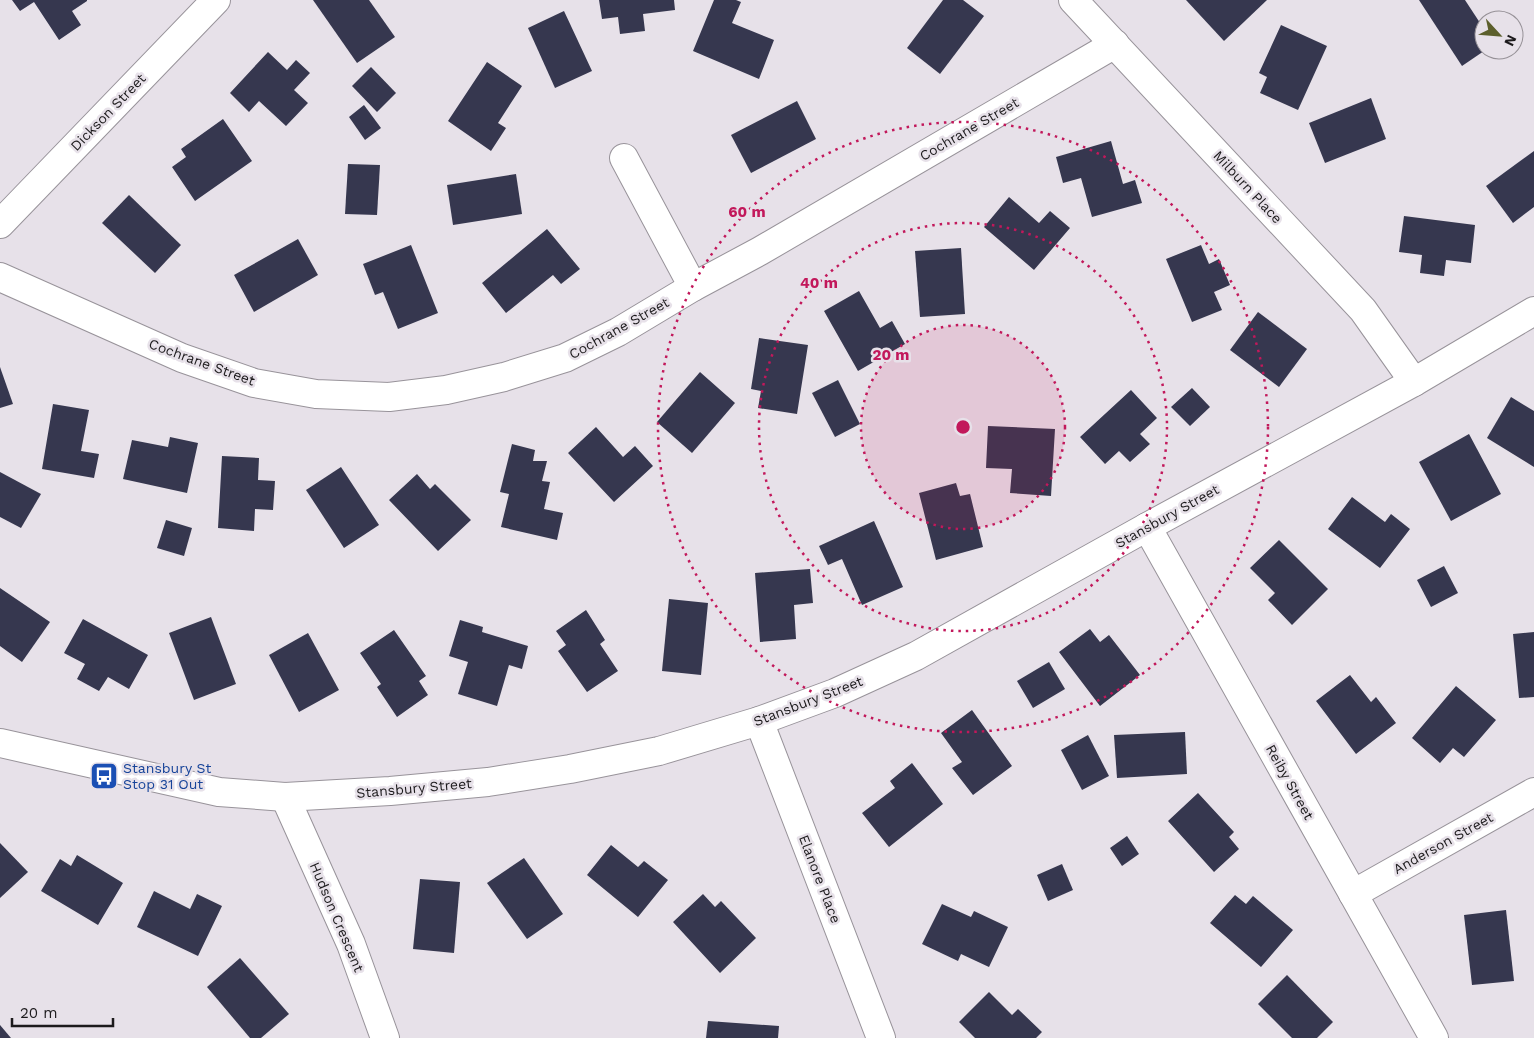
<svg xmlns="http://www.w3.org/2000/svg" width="1534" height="1038" font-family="'Work Sans',sans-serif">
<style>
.building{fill:#36374f}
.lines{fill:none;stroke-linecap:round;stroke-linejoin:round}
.street-casing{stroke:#98939a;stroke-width:30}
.street{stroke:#fff;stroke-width:28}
.ring{fill:none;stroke:#c2185b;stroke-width:2.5;stroke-dasharray:2.5 5}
.labels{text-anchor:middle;stroke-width:5;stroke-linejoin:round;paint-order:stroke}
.street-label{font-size:14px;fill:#1c1a1c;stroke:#e7e1e9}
.transit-label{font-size:14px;fill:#164399;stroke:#e7e1e9;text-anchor:start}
.centre{fill:#c2185b;stroke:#e7e1e9;stroke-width:2.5}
.ring-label{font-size:15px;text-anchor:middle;font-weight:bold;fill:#c2185b;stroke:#e7e1e9;stroke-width:5;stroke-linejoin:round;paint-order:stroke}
</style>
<rect width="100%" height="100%" fill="#e7e1e9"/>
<g class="building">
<path d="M 12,0 L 87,0 L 87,1 L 72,11 L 81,25 L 59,40 L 34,2 L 20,11 Z"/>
<path d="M 313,0 L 369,0 L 395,37 L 357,63 Z"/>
<path d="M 599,0 L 674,0 L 675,10 L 643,14 L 645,31 L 620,34 L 618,17 L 602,19 Z"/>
<path d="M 714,0 L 736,0 L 741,2 L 732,23 L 774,40 L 759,79 L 693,51 Z"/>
<path d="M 943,0 L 963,0 L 984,16 L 940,74 L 907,48 Z"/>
<path d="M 1186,0 L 1267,0 L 1224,41 Z"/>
<path d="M 1419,0 L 1465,0 L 1484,29 L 1484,51 L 1462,66 Z"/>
<path d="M 564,11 L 592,71 L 555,88 L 528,28 Z"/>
<path d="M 1281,25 L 1327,46 L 1298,110 L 1260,93 L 1267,77 L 1259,73 Z"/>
<path d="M 268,52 L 287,70 L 296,60 L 310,73 L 294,90 L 308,103 L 286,126 L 259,101 L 249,112 L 230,93 Z"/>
<path d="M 487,62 L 522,86 L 498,123 L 506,128 L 491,151 L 448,121 Z"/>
<path d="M 371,67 L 396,93 L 377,112 L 352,86 Z"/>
<path d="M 1371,98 L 1386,139 L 1325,163 L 1309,123 Z"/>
<path d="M 797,101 L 816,139 L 751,173 L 731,135 Z"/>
<path d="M 364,105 L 381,128 L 365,140 L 349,117 Z"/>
<path d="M 223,119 L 252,161 L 195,201 L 172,167 L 186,157 L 181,149 Z"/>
<path d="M 1111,141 L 1123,184 L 1135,180 L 1142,203 L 1092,217 L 1081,178 L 1063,183 L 1056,157 Z"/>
<path d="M 1534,151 L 1534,207 L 1513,223 L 1486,186 Z"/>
<path d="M 348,164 L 380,165 L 377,215 L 345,214 Z"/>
<path d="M 516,174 L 522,214 L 453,225 L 447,185 Z"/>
<path d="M 129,195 L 181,245 L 155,273 L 102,223 Z"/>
<path d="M 1009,197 L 1039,223 L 1050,211 L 1070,228 L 1034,270 L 984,227 Z"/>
<path d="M 1404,216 L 1475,225 L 1471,263 L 1446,260 L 1444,276 L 1420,273 L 1422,255 L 1399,252 Z"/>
<path d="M 547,229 L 580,269 L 561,284 L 553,275 L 506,313 L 482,283 Z"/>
<path d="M 298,239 L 318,275 L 254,312 L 234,275 Z"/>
<path d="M 411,245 L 438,313 L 398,329 L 383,292 L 375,295 L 363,264 Z"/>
<path d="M 1201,245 L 1209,264 L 1219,259 L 1230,285 L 1214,292 L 1222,310 L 1192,322 L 1166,259 Z"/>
<path d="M 961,248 L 965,314 L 920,317 L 915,251 Z"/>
<path d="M 859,291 L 880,328 L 892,321 L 905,344 L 858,371 L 824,311 Z"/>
<path d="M 1258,312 L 1307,349 L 1279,387 L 1230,350 Z"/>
<path d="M 759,338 L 808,345 L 797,414 L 758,408 L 761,391 L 751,389 Z"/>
<path d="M 0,367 L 13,404 L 0,408 Z"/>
<path d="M 700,372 L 735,403 L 692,453 L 657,422 Z"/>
<path d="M 838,380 L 860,424 L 835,437 L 812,393 Z"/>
<path d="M 1192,388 L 1210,407 L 1190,426 L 1171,407 Z"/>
<path d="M 1131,390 L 1157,418 L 1140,434 L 1150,444 L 1130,462 L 1119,451 L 1105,464 L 1080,437 Z"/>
<path d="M 1511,397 L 1534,411 L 1534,467 L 1487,438 Z"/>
<path d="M 53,404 L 89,410 L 81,451 L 99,454 L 94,478 L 42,469 Z"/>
<path d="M 988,426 L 1055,429 L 1051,496 L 1010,493 L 1012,469 L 986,468 Z"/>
<path d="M 596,427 L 623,457 L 635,446 L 653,466 L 614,502 L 568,453 Z"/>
<path d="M 1469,434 L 1501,494 L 1451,521 L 1419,462 Z"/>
<path d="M 170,437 L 198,443 L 187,493 L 123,479 L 132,440 L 168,447 Z"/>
<path d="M 512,444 L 535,450 L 533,461 L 547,461 L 542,481 L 550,482 L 544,509 L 563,513 L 557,540 L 501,527 L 509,494 L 500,492 Z"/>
<path d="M 222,456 L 259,458 L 258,480 L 275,481 L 273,510 L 255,509 L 254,531 L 218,528 Z"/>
<path d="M 341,467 L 379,525 L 344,548 L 306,490 Z"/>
<path d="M 0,472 L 41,494 L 21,528 L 0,517 Z"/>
<path d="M 417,474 L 430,489 L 435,484 L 471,520 L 438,551 L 389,500 Z"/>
<path d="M 956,483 L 960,496 L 970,494 L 983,547 L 936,560 L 919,493 Z"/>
<path d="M 1352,497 L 1385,522 L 1391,514 L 1410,529 L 1380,568 L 1328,529 Z"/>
<path d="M 166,520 L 192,528 L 184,556 L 157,548 Z"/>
<path d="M 874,521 L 903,587 L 862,605 L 842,559 L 828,565 L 819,546 Z"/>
<path d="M 1279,540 L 1328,589 L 1292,625 L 1268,600 L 1275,593 L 1250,568 Z"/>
<path d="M 1444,566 L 1458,593 L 1431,607 L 1417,580 Z"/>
<path d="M 810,569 L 813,603 L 794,605 L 796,639 L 760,642 L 755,573 Z"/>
<path d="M 0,588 L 50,622 L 22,662 L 0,646 Z"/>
<path d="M 669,599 L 708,603 L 701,675 L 662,671 Z"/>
<path d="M 586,610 L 605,640 L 600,644 L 618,671 L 587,692 L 558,651 L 566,645 L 556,631 Z"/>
<path d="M 211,617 L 236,684 L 194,700 L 169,633 Z"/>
<path d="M 83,619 L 148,655 L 129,689 L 108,677 L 99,691 L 77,679 L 85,664 L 64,653 Z"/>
<path d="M 460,620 L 483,627 L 482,632 L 528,646 L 522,669 L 509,665 L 497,706 L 458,694 L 468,662 L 449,656 Z"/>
<path d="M 1090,629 L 1100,642 L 1109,635 L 1140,675 L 1100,706 L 1059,652 Z"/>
<path d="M 394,630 L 426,676 L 419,681 L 428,695 L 397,717 L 377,687 L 381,684 L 360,653 Z"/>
<path d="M 1534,632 L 1534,697 L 1519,698 L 1513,634 Z"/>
<path d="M 308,633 L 339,690 L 299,712 L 269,655 Z"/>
<path d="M 1049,662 L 1065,689 L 1033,708 L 1017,681 Z"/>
<path d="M 1350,675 L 1371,702 L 1376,697 L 1396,723 L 1356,754 L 1316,701 Z"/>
<path d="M 1456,686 L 1496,720 L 1464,757 L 1453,748 L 1440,763 L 1412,738 Z"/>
<path d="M 972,710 L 1012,766 L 973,795 L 952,768 L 962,762 L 941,733 Z"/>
<path d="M 1185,732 L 1187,774 L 1117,778 L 1114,735 Z"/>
<path d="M 1088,735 L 1109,776 L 1082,790 L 1061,750 Z"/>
<path d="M 912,763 L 943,804 L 889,847 L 862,813 L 895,788 L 890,781 Z"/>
<path d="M 1198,793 L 1234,832 L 1229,837 L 1239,849 L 1214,872 L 1168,821 Z"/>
<path d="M 1127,836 L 1139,854 L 1122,866 L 1110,848 Z"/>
<path d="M 0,843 L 28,872 L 0,898 Z"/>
<path d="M 611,845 L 638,867 L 644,861 L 668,880 L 638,917 L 587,875 Z"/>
<path d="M 77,855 L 123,883 L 98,925 L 41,891 L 60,859 L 71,866 Z"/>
<path d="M 524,858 L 563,914 L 527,939 L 487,883 Z"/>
<path d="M 1062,864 L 1073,890 L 1048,901 L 1037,875 Z"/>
<path d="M 420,879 L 460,882 L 454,953 L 413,949 Z"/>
<path d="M 154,891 L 190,909 L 197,894 L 222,906 L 198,956 L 137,927 Z"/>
<path d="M 703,894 L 715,907 L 721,901 L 756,938 L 720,973 L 673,922 Z"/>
<path d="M 1235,895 L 1246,904 L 1253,896 L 1293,930 L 1261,967 L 1210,923 Z"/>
<path d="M 942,904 L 971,917 L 974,911 L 1008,927 L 989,967 L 961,954 L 958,961 L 922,944 Z"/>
<path d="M 1506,910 L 1514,981 L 1472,985 L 1464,915 Z"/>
<path d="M 240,958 L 289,1014 L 261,1038 L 250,1038 L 207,987 Z"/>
<path d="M 1287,975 L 1333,1022 L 1317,1038 L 1292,1038 L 1258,1004 Z"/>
<path d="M 989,992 L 1012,1015 L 1018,1009 L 1042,1032 L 1036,1038 L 975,1038 L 959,1022 Z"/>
<path d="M 708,1021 L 779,1026 L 778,1038 L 706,1038 Z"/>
<path d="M 0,1025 L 11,1038 L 0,1038 Z"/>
</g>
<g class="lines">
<g class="street-casing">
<g id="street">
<path d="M 1073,0 L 1363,310 L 1414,382"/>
<path d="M 624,158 L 693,287"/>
<path d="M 0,224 L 216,0"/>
<path d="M 0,277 L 182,358 L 254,383 L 316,394 L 389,397 L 446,390 L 504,377 L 565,358 L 618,332 L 693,287 L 760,251 L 1115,44"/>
<path d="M 1147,527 L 1434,1038"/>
<path d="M 759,721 L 881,1038"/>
<path d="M 0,743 L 219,792 L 285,797 L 390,791 L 488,782 L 570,769 L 659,751 L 759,721 L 835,693 L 916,656 L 1147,527 L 1414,382 L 1534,311"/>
<path d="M 285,797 L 351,944 L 385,1038"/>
<path d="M 1353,894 L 1534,792"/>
</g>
</g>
<use href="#street" class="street"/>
</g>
<circle cx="963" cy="427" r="102" fill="#c2185b" fill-opacity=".12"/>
<g class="ring">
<circle cx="963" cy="427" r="102"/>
<circle cx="963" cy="427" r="204"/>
<circle cx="963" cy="427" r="305"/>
</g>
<defs>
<g id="bus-square" transform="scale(1.4375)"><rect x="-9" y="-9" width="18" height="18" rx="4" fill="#1a4fb4" stroke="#e7e1e9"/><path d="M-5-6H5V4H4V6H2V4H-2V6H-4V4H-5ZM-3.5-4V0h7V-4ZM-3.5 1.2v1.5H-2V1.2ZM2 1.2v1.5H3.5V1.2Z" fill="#fff"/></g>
</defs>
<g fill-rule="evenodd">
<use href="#bus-square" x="104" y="776"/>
</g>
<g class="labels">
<g class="street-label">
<text transform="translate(108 112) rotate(-46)" y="5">Dickson Street</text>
<text transform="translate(969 129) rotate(-30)" y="5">Cochrane Street</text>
<text transform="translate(1248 187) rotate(47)" y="5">Milburn Place</text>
<text transform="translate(619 328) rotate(-29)" y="5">Cochrane Street</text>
<text transform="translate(202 362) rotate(20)" y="5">Cochrane Street</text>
<text transform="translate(1167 516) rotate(-29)" y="5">Stansbury Street</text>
<text transform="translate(808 701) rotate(-21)" y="5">Stansbury Street</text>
<text transform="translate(1290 782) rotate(61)" y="5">Reiby Street</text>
<text transform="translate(414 788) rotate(-5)" y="5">Stansbury Street</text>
<text transform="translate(1443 843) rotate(-29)" y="5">Anderson Street</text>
<text transform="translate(820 879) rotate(69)" y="5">Elanore Place</text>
<text transform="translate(337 917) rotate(67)" y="5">Hudson Crescent</text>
</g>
<g class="transit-label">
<text x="123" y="773">Stansbury St<tspan x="123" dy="16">Stop 31 Out</tspan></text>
</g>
</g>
<circle cx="963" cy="427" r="8" class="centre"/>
<g class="ring-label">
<text x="747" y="217">60 m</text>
<text x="819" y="288">40 m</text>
<text x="891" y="360">20 m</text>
</g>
<g transform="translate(1499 35) rotate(116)"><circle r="24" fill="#e7e1e9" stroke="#969197"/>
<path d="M0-4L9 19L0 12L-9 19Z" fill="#5c5f2c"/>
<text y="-8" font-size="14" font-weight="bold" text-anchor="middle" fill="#1c1a1c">N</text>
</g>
<path d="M12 1018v8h101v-8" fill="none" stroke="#1c1a1c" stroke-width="2.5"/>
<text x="20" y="1018" font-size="15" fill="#1c1a1c" stroke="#e7e1e9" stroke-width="4" paint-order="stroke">20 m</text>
</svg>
